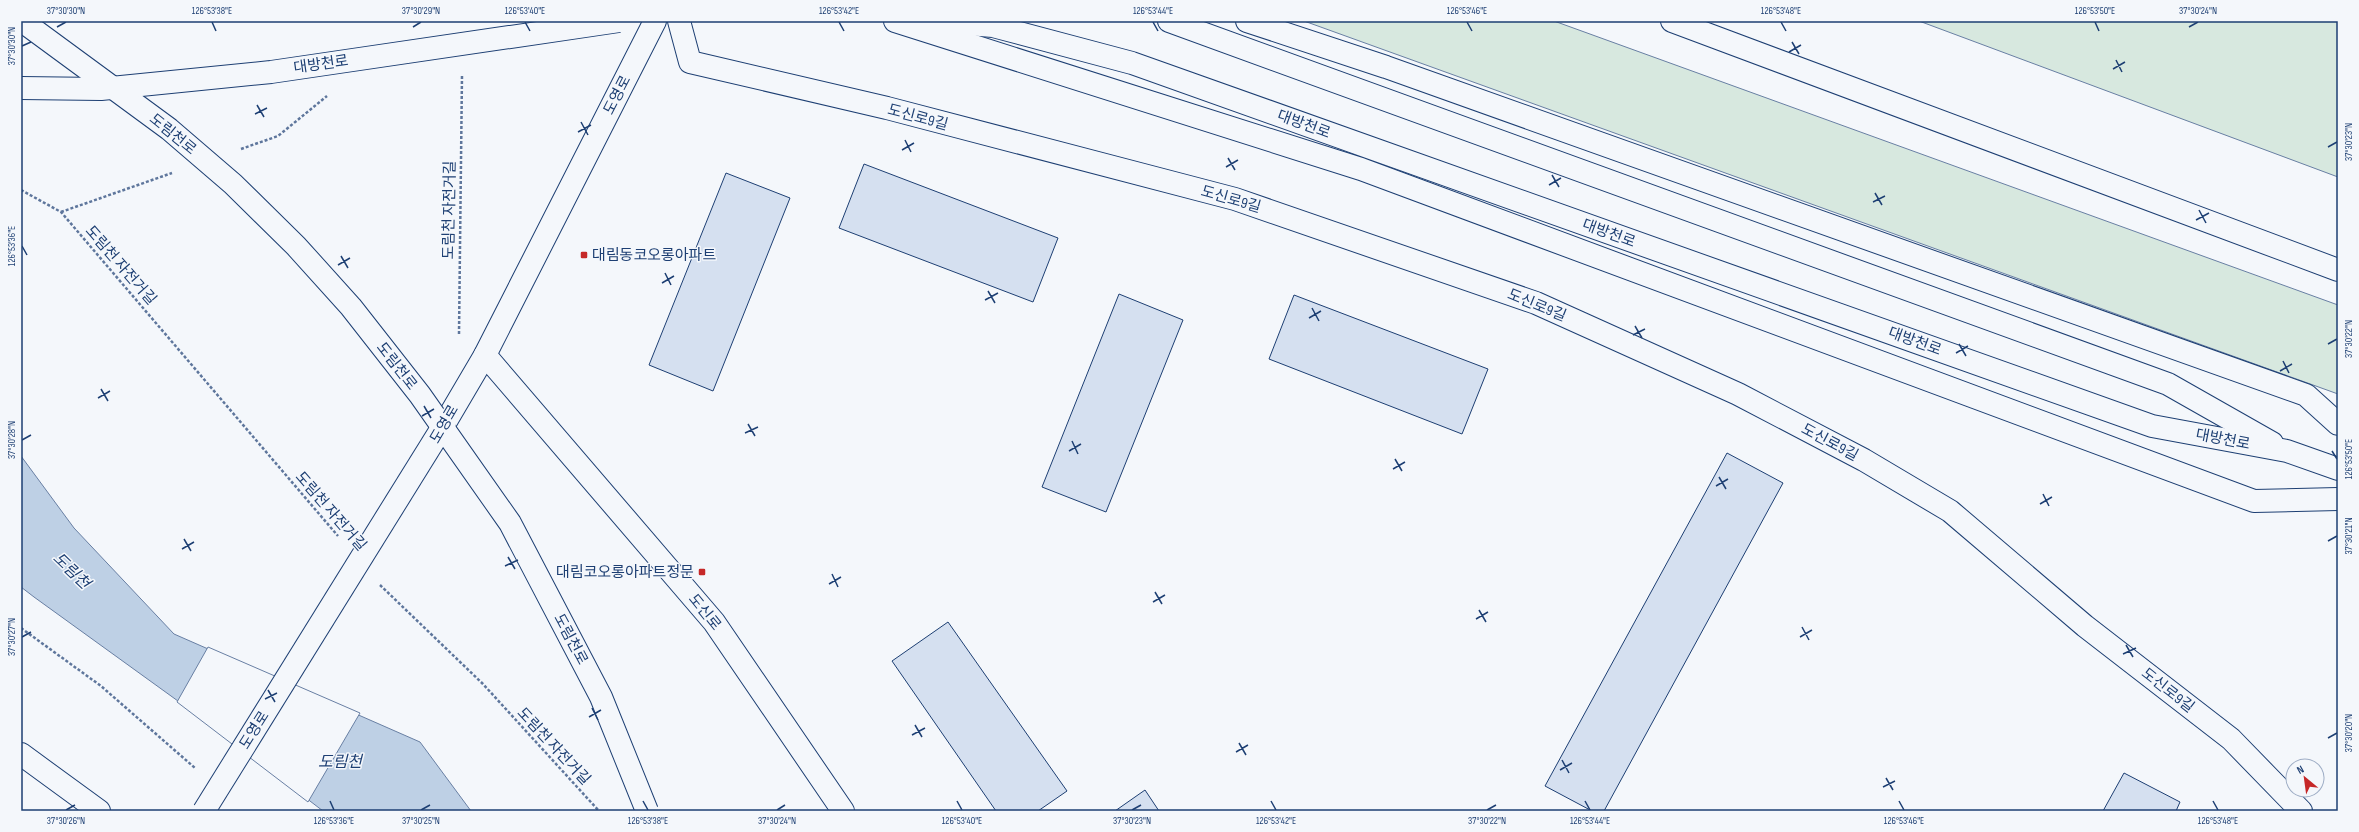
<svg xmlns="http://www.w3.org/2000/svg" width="2359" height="832" font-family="'Sofia Sans Condensed','Noto Sans KR',sans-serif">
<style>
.green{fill:#d7e8df;stroke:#687fa3}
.water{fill:#bed0e5;stroke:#687fa3}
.pier{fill:#f4f7fb;stroke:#687fa3}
.building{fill:#d5e0f0;stroke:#1d3f73}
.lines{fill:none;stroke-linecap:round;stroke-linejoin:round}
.minor-casing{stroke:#1d3f73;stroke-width:24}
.major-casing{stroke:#1d3f73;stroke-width:24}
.path{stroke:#5e769c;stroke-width:2.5;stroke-dasharray:3 2;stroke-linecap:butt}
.minor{stroke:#f4f7fb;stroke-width:22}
.major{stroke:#f4f7fb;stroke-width:22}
.minor-bridge-casing{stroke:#1d3f73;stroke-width:24;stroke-linecap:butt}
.major-bridge-casing{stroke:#1d3f73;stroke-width:24;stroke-linecap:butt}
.minor-bridge{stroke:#f4f7fb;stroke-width:22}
.major-bridge{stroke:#f4f7fb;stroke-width:22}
.ticks{fill:none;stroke:#1d3f73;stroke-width:1.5}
.poi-dot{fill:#c62828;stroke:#f4f7fb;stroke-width:1.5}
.labels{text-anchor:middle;stroke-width:3;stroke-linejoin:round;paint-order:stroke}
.street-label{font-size:15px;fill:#1d3f73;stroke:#f4f7fb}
.poi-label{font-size:15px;fill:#1d3f73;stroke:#f4f7fb;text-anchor:start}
.water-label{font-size:16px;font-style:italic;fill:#1d3f73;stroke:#f4f7fb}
.neatline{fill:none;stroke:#1d3f73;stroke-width:1.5}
.ticks-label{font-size:10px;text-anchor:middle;fill:#1d3f73}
</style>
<rect width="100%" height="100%" fill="#f4f7fb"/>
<g class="green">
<path d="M 1304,21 L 1554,21 L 2338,305 L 2338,394 Z"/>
<path d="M 1919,21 L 2338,21 L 2338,177 Z"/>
</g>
<path class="water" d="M 21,456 L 74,528 L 174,634 L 420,742 L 471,811 L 323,811 L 207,722 L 34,597 L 21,587 Z"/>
<path class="pier" d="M 208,647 L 360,713 L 308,802 L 177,702 Z"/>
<g class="building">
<path d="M 864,164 L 1058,238 L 1033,302 L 839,228 Z"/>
<path d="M 726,173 L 790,198 L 713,391 L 649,365 Z"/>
<path d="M 1119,294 L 1183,320 L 1106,512 L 1042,487 Z"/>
<path d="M 1294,295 L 1488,369 L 1462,434 L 1269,359 Z"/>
<path d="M 1727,453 L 1783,483 L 1604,811 L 1592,811 L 1545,786 Z"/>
<path d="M 948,622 L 1067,791 L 1038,811 L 996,811 L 892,661 Z"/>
<path d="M 2124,773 L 2180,802 L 2176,811 L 2103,811 Z"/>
<path d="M 1145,790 L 1159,811 L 1115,811 Z"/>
</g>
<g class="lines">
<g class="minor-casing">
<g id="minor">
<path d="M 679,21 L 690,62 L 887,108 L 1235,199 L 1536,303 L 1738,394 L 1864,460 L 1950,511 L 2085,626 L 2231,739 L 2301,811"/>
<path d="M 1672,21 L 2338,270"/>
<path d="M 485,355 L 714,622 L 843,811"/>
<path d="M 445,423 L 485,355 L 655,21"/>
<path d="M 21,754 L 99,811"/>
</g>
</g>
<g class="major-casing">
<g id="major">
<path d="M 895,21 L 1361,169 L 2254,501 L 2338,499"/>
<path d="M 931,21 L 993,26 L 1132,63 L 2152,426 L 2287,451 L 2338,469"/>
<path d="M 1169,21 L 2168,384 L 2272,443"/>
<path d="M 1247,21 L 1386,67 L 2306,395 L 2338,424"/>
</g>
</g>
<g class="path">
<path d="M 241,149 L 278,136 L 327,96"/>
<path d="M 21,190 L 61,212 L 338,536"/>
<path d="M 61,212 L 172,173"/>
<path d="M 459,334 L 462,75"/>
<path d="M 380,585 L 483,684 L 599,811"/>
<path d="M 21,628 L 101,686 L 195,768"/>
</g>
<use href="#minor" class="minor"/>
<use href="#major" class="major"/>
<g class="minor-bridge-casing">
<path id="minor-bridge" d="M 204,811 L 445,423"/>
</g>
<g class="major-bridge-casing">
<g id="major-bridge">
<path d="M 22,21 L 169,129 L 233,184 L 296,246 L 351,307 L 420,395 L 510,523 L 601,697 L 647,811"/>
<path d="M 21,88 L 101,89 L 271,72 L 619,21"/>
</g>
</g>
<use href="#minor-bridge" class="minor-bridge"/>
<use href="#major-bridge" class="major-bridge"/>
</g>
<path class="ticks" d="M 212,22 L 216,31M 525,22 L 530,31M 839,22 L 844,31M 1153,22 L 1158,31M 1467,22 L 1472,31M 1781,22 L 1786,31M 2095,22 L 2099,31M 57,27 L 66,22M 413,27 L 421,22M 2189,27 L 2198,22M 1792,42 L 1799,54M 22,46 L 31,42M 1789,52 L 1801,45M 2116,60 L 2122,72M 2113,69 L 2125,62M 257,105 L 264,117M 255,114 L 267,108M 581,122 L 588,135M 578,132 L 591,125M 905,140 L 911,152M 2328,147 L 2337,142M 902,150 L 914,143M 1228,158 L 1235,170M 1226,167 L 1238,160M 1552,175 L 1559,187M 1549,185 L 1561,178M 1875,193 L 1882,205M 1873,202 L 1885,196M 2199,210 L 2206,223M 2196,220 L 2209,213M 22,246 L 27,255M 341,256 L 348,268M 338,265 L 350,258M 665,273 L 671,285M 662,283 L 674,276M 988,291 L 995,303M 985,300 L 998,293M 1312,308 L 1319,321M 1309,318 L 1321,311M 1635,326 L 1642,338M 1633,335 L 1645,329M 1959,344 L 1966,356M 2328,344 L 2337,339M 1956,353 L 1968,346M 2283,361 L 2289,373M 2280,371 L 2292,364M 101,389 L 108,401M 98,398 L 110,391M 424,406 L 431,418M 422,416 L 434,409M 748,424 L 755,436M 745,433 L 758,427M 22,440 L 31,435M 1072,441 L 1078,454M 1069,451 L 1081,444M 2332,451 L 2337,459M 1395,459 L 1402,471M 1393,469 L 1405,462M 1719,477 L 1726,489M 1716,486 L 1728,479M 2043,494 L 2049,506M 2040,504 L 2052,497M 184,539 L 191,551M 2328,541 L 2337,536M 182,549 L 194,542M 508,557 L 515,569M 505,566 L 518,560M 832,574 L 838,587M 829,584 L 841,577M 1155,592 L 1162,604M 1153,602 L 1165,595M 1479,610 L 1486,622M 1476,619 L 1488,612M 1802,627 L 1809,640M 22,637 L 31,632M 1800,637 L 1812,630M 2126,645 L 2133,657M 2123,654 L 2136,648M 268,690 L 275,702M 265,699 L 277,693M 592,708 L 598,720M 589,717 L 601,710M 915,725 L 922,737M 912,735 L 925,728M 2328,738 L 2337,733M 1239,743 L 1246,755M 1236,752 L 1248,745M 1562,760 L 1569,773M 1560,770 L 1572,763M 1886,778 L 1893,790M 1883,787 L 1895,781M 330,801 L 334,810M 643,801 L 648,810M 957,801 L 962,810M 1271,801 L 1276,810M 1585,801 L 1590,810M 1899,801 L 1904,810M 2213,801 L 2218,810M 66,810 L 75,805M 421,810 L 430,805M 777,810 L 785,805M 1132,810 L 1141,805M 1487,810 L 1496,805"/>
<g class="poi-dot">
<rect x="580" y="251" width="8" height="8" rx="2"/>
<rect x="698" y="568" width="8" height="8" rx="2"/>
</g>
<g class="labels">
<g class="street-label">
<text transform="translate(321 64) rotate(-8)" y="5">대방천로</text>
<text transform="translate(617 95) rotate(-63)" y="5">도영로</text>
<text transform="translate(918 117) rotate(15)" y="5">도신로9길</text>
<text transform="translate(1304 124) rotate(20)" y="5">대방천로</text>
<text transform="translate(173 134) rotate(39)" y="5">도림천로</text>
<text transform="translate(1231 199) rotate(16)" y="5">도신로9길</text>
<text transform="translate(449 210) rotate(-89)" y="5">도림천 자전거길</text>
<text transform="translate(1609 233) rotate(20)" y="5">대방천로</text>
<text transform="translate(121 265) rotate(49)" y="5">도림천 자전거길</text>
<text transform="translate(1537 305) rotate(22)" y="5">도신로9길</text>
<text transform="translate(1915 341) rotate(20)" y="5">대방천로</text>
<text transform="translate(397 366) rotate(52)" y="5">도림천로</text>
<text transform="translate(444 424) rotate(-60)" y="5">도영로</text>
<text transform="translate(2223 439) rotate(11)" y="5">대방천로</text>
<text transform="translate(1830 442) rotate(28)" y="5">도신로9길</text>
<text transform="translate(331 511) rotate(49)" y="5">도림천 자전거길</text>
<text transform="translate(705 612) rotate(51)" y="5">도신로</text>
<text transform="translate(571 639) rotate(62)" y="5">도림천로</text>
<text transform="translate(2168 690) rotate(38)" y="5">도신로9길</text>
<text transform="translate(254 730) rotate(-58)" y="5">도영로</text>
<text transform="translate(554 746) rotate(47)" y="5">도림천 자전거길</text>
</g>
<g class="poi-label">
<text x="592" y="260">대림동코오롱아파트</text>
<text x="694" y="577" text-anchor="end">대림코오롱아파트정문</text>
</g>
<g class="water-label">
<text transform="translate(72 570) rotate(44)" y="6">도림천</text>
<text x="340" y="767">도림천</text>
</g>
</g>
<rect width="2359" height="832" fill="none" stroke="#f4f7fb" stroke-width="44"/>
<g transform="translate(2305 778) rotate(331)"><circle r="19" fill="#f4f7fb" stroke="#9eadc5"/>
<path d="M0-3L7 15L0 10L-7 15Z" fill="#c62828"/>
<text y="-6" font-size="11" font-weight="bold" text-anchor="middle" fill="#1d3f73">N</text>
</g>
<rect x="22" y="22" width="2315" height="788" class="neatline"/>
<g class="ticks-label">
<text x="66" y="14">37°30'30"N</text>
<text x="212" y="14">126°53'38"E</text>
<text x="421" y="14">37°30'29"N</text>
<text x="525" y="14">126°53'40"E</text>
<text x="839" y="14">126°53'42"E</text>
<text x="1153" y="14">126°53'44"E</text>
<text x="1467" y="14">126°53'46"E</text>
<text x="1781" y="14">126°53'48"E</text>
<text x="2095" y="14">126°53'50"E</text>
<text x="2198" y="14">37°30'24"N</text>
<text transform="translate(11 46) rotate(-90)" y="4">37°30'30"N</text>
<text transform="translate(2348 142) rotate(-90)" y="4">37°30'23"N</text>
<text transform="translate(11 246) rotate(-90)" y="4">126°53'36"E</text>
<text transform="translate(2348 339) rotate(-90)" y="4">37°30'22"N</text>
<text transform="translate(11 440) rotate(-90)" y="4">37°30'28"N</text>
<text transform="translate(2348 459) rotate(-90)" y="4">126°53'50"E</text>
<text transform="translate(2348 536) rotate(-90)" y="4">37°30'21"N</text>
<text transform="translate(11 637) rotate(-90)" y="4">37°30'27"N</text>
<text transform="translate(2348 733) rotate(-90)" y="4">37°30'20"N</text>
<text x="66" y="824">37°30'26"N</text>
<text x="334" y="824">126°53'36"E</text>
<text x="421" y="824">37°30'25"N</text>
<text x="648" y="824">126°53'38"E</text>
<text x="777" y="824">37°30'24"N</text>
<text x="962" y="824">126°53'40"E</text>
<text x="1132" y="824">37°30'23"N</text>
<text x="1276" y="824">126°53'42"E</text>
<text x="1487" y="824">37°30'22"N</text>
<text x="1590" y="824">126°53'44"E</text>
<text x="1904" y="824">126°53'46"E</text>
<text x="2218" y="824">126°53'48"E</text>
</g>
</svg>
